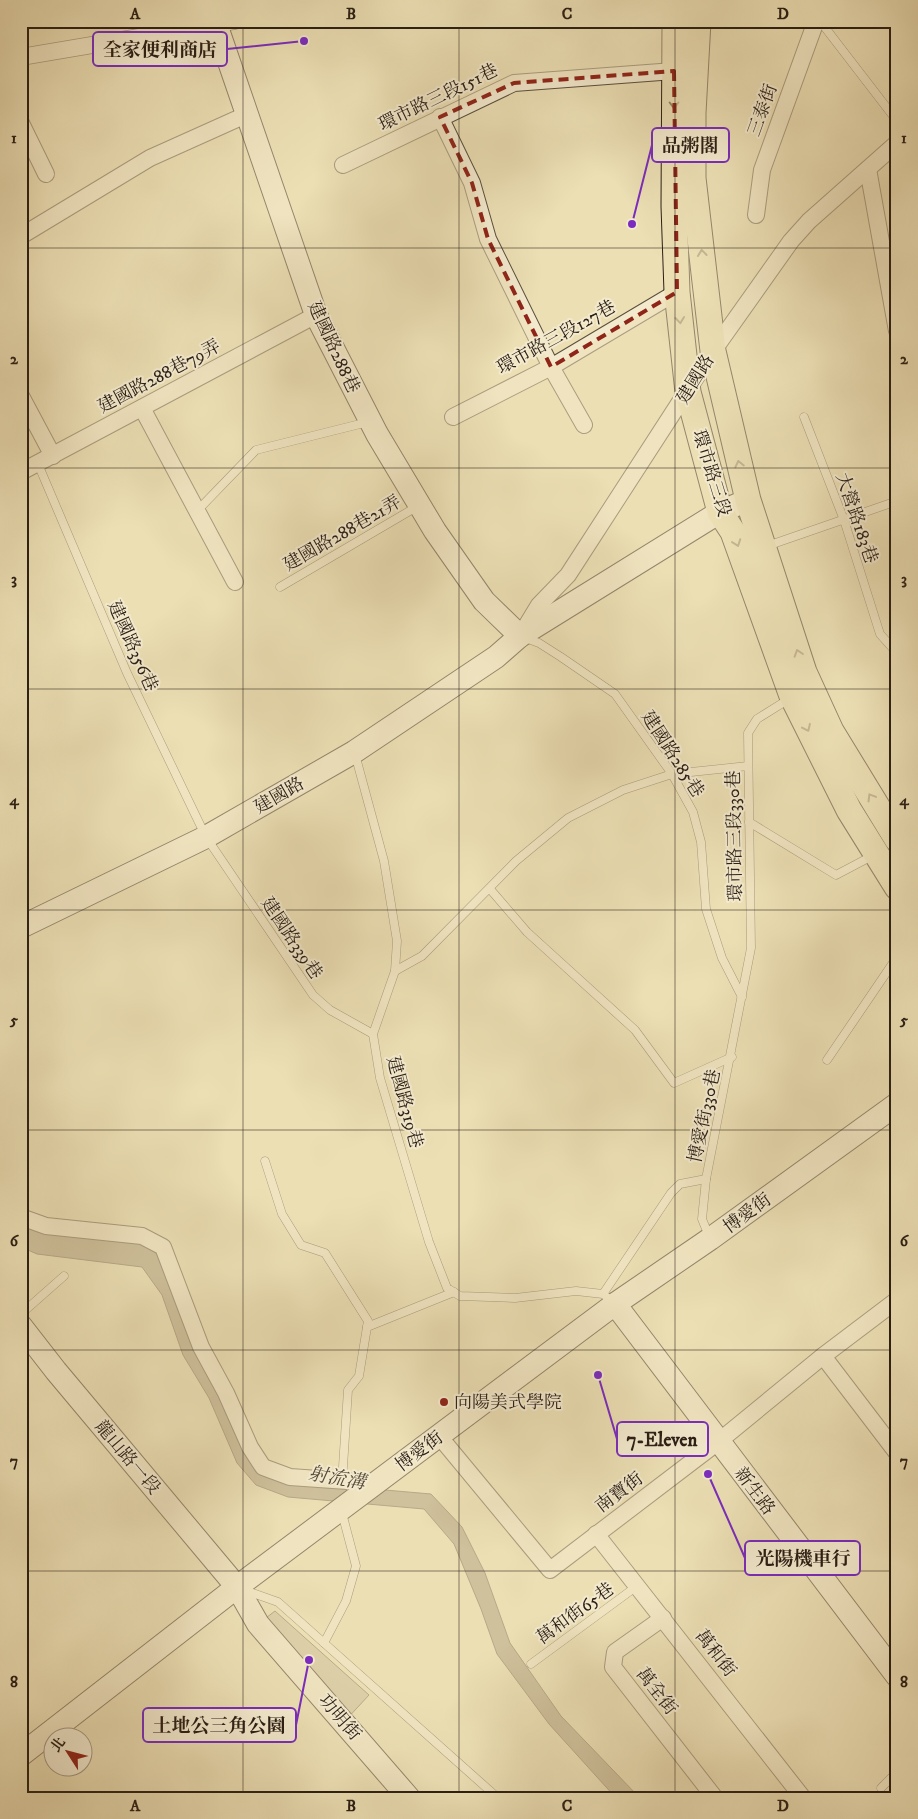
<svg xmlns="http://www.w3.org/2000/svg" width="918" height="1819" font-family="'IM FELL DW Pica','Noto Serif TC',serif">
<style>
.green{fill:#cbbe99;stroke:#7a6e57}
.water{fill:#aa9d7e;stroke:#776a54}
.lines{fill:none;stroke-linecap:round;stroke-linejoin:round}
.lane-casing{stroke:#5a4e3d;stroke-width:9}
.street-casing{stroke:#5a4e3d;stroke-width:18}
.secondary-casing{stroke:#2a1e15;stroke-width:24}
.primary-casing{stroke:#2a1e15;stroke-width:27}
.lane{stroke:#f3eace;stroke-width:8}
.street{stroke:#f3eace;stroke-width:16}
.secondary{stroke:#f3eace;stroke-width:22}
.primary{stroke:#ecdfb4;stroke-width:25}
.oneway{stroke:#95886c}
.marked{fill:none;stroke:#8f2418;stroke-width:4;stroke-dasharray:10 6;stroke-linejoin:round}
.grid{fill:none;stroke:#2a1e15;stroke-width:1;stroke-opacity:0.55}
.poi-dot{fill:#8f2418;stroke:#f3eace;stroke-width:2}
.labels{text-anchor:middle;stroke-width:4;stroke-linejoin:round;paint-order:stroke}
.street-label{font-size:18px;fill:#2a1e15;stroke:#f3eace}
.poi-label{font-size:18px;fill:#2a1e15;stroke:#f3eace;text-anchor:start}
.water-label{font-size:19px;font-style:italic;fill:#574a3a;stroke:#f3eace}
.leader{fill:none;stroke:#7b2cbf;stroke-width:2}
.callout-dot{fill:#7b2cbf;stroke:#f3eace;stroke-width:2}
.callout{fill:#f3eace;stroke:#7b2cbf;stroke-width:2}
.callout-label{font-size:19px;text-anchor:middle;font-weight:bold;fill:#2a1e15}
.neatline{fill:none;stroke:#2a1e15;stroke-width:2}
.grid-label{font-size:16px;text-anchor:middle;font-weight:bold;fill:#2a1e15}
</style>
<rect width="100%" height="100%" fill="#ecdfb4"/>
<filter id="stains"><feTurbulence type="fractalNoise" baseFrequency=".004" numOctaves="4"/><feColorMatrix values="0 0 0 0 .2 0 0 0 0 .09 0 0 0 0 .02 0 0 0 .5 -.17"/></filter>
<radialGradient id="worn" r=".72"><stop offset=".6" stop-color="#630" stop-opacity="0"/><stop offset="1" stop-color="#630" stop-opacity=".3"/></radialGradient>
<path class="green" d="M 275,1611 L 369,1695 L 344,1722 L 258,1624 Z"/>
<path class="water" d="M 21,1223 L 141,1243 L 157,1254 L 245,1449 L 294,1482 L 431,1494 L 462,1527 L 485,1573 L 510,1643 L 561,1716 L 636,1794 L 637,1798 L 616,1798 L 549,1724 L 497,1654 L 481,1609 L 454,1544 L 424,1509 L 288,1497 L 256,1485 L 237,1463 L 209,1398 L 183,1355 L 162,1295 L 142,1267 L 37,1254 L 21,1247 Z"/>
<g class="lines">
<g class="lane-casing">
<g id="lane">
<path d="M 820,21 L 897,121"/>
<path d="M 804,417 L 844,520 L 880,634 L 897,653"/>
<path d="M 38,464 L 127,673 L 206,837 L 313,995 L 330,1010 L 373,1034"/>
<path d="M 197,511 L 256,450 L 368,422"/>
<path d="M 767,546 L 897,501"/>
<path d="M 280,587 L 418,506"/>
<path d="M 523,637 L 539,643 L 561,657 L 615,694 L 672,774 L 693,812 L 701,842 L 706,909 L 722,958 L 742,997"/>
<path d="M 355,754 L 384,861 L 397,941 L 395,971 L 373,1034 L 380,1078 L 429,1242 L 447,1288 L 460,1296 L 515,1298 L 576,1291 L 603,1294 L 613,1302"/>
<path d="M 749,822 L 836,875 L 874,855"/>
<path d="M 490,889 L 527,932 L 635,1030 L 674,1083 L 732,1057"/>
<path d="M 395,971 L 422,956 L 516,861 L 568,818 L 623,790 L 672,774 L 748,766"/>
<path d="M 827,1060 L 897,957"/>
<path d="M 265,1161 L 282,1214 L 301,1245 L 325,1253 L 368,1321 L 359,1376 L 348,1390 L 342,1482"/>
<path d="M 709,1236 L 702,1219 L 706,1179 L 751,948 L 748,733 L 757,719 L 789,699"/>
<path d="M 603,1294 L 671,1193 L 680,1184 L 706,1179"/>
<path d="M 21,1314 L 64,1276"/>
<path d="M 367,1327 L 454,1292"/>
<path d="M 244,1590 L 278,1602 L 498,1798"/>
<path d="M 324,1643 L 346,1601 L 356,1566 L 342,1513"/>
<path d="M 531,1664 L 637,1586"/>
<path d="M 881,1788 L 897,1772"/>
</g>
</g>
<g class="street-casing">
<g id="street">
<path d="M 21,57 L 234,21"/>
<path d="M 440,117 L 472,183 L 488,239 L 551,367 L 584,425"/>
<path d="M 21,123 L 46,174"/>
<path d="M 343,165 L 514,83 L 674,71"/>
<path d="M 868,169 L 897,331"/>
<path d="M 756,215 L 762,170 L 816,21"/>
<path d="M 21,236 L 150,158 L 248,114"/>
<path d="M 21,396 L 53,456"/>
<path d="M 142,408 L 235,582"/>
<path d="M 453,417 L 551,367 L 677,292"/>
<path d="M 21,472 L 316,315"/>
<path d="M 522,633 L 539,605 L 568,575 L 713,351 L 791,241 L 809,221 L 897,143"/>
<path d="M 21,1217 L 46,1226 L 142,1236 L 163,1247 L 201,1347 L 226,1393 L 250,1447 L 263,1467 L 290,1477 L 376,1483"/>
<path d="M 823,1356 L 897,1453"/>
<path d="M 439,1436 L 550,1570 L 718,1442 L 823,1356 L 897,1300"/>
<path d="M 596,1534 L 803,1798"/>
<path d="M 663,1618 L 615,1652 L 613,1667 L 715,1798"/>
</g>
</g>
<g class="secondary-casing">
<g id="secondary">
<path d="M 216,24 L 316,315 L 377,434 L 435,531 L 484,601 L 520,636"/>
<path d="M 21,927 L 206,837 L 354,752 L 496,657 L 520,636 L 720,512 L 748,500"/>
<path d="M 615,1304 L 897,1676"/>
<path d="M 21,1326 L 56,1371 L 237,1587 L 258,1624 L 409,1798"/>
<path d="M 21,1755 L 237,1587 L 615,1304 L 710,1239 L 897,1104"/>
</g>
</g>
<g class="primary-casing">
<g id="primary">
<path d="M 675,21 L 674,206 L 677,292 L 688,392 L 720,512 L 733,532 L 792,696 L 849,810 L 897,887"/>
<path d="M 698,21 L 693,113 L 693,178 L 713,351 L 748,500 L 804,672 L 831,731 L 897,839"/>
</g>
</g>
<use href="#lane" class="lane"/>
<use href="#street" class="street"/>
<use href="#secondary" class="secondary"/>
<use href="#primary" class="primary"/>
</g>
<defs><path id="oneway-chevron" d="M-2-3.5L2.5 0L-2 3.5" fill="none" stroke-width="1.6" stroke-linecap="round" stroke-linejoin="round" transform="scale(1.25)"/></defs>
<g class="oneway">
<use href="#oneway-chevron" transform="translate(674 105) rotate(90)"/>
<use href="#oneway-chevron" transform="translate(702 253) rotate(-96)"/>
<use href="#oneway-chevron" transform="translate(680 320) rotate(84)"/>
<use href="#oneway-chevron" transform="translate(739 464) rotate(-103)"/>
<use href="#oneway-chevron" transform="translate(737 543) rotate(70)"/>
<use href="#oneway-chevron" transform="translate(798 653) rotate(-108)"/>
<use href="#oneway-chevron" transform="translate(807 728) rotate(65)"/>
<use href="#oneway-chevron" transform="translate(871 797) rotate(-121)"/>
</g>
<path d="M0 0H918V1819H0ZM 674,71 L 677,292 L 551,367 L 488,239 L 472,183 L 440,117 L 514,83 Z" fill="#ecdfb4" fill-opacity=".55" fill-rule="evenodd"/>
<path class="marked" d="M 674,71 L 677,292 L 551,367 L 488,239 L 472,183 L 440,117 L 514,83 Z"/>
<path class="grid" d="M 243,21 L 243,1798M 459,21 L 459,1798M 675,21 L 675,1798M 21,248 L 897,248M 21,468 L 897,468M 21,689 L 897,689M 21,910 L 897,910M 21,1130 L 897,1130M 21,1350 L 897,1350M 21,1571 L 897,1571"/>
<circle class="poi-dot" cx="444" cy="1402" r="5"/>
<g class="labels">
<g class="street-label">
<text transform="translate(438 97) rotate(-26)" y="6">環市路三段151巷</text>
<text transform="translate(762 110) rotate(-70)" y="6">三泰街</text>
<text transform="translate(556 337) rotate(-29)" y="6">環市路三段127巷</text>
<text transform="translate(334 347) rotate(65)" y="6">建國路288巷</text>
<text transform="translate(159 376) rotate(-28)" y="6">建國路288巷79弄</text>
<text transform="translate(695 379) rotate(-58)" y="6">建國路</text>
<text transform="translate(712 473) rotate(73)" y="6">環市路三段</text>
<text transform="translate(857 518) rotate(71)" y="6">大營路183巷</text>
<text transform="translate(342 533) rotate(-30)" y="6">建國路288巷21弄</text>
<text transform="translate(133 646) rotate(66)" y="6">建國路356巷</text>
<text transform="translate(673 754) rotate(57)" y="6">建國路285巷</text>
<text transform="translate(279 795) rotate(-30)" y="6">建國路</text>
<text transform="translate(734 836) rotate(-91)" y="6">環市路三段330巷</text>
<text transform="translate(292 938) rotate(56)" y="6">建國路339巷</text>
<text transform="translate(405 1102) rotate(75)" y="6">建國路319巷</text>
<text transform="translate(704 1116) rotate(-78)" y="6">博愛街330巷</text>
<text transform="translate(747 1213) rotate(-36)" y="6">博愛街</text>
<text transform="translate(419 1451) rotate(-37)" y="6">博愛街</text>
<text transform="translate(128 1457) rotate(50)" y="6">龍山路一段</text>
<text transform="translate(755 1491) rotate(53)" y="6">新生路</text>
<text transform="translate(619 1492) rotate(-37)" y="6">南寶街</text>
<text transform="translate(575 1613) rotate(-36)" y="6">萬和街65巷</text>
<text transform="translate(716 1653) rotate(52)" y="6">萬和街</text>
<text transform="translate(657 1691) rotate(52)" y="6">萬全街</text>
<text transform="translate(340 1717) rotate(49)" y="6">功明街</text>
</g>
<g class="poi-label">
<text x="454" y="1408">向陽美式學院</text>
</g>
<g class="water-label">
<text transform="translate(337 1477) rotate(10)" y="7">射流溝</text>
</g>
</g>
<path class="leader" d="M304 41L227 49M632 224L652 145M598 1375L617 1439M708 1474L745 1558M309 1660L296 1725"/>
<g class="callout-dot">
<circle cx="304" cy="41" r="5"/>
<circle cx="632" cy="224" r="5"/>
<circle cx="598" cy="1375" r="5"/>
<circle cx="708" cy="1474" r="5"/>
<circle cx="309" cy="1660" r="5"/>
</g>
<g class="callout">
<rect x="93" y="32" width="134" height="34" rx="5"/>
<rect x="652" y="128" width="77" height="34" rx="5"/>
<rect x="617" y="1422" width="91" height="34" rx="5"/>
<rect x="745" y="1541" width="115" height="34" rx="5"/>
<rect x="143" y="1708" width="153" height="34" rx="5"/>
</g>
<g class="callout-label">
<text x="160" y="56">全家便利商店</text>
<text x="690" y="152">品粥閣</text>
<text x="662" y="1446">7-Eleven</text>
<text x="803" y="1565">光陽機車行</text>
<text x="219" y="1732">土地公三角公園</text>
</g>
<rect width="918" height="1819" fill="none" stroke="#ecdfb4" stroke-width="55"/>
<g transform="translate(68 1752) rotate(306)"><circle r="24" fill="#f3eace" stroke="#a39884"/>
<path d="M0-4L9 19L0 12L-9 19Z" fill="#8f2418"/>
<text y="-8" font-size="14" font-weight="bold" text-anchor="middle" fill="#2a1e15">北</text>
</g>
<rect x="28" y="28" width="862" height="1764" class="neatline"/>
<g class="grid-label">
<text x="135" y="19">A</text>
<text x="351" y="19">B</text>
<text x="567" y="19">C</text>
<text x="783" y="19">D</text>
<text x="14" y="143">1</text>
<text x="904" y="143">1</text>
<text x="14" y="364">2</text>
<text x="904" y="364">2</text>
<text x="14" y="584">3</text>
<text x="904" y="584">3</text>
<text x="14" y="805">4</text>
<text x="904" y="805">4</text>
<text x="14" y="1025">5</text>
<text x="904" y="1025">5</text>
<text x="14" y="1246">6</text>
<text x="904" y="1246">6</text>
<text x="14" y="1466">7</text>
<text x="904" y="1466">7</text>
<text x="14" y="1687">8</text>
<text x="904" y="1687">8</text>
<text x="135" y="1811">A</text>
<text x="351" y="1811">B</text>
<text x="567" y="1811">C</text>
<text x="783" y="1811">D</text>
</g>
<rect width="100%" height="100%" filter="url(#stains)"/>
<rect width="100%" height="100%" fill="url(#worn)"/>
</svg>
